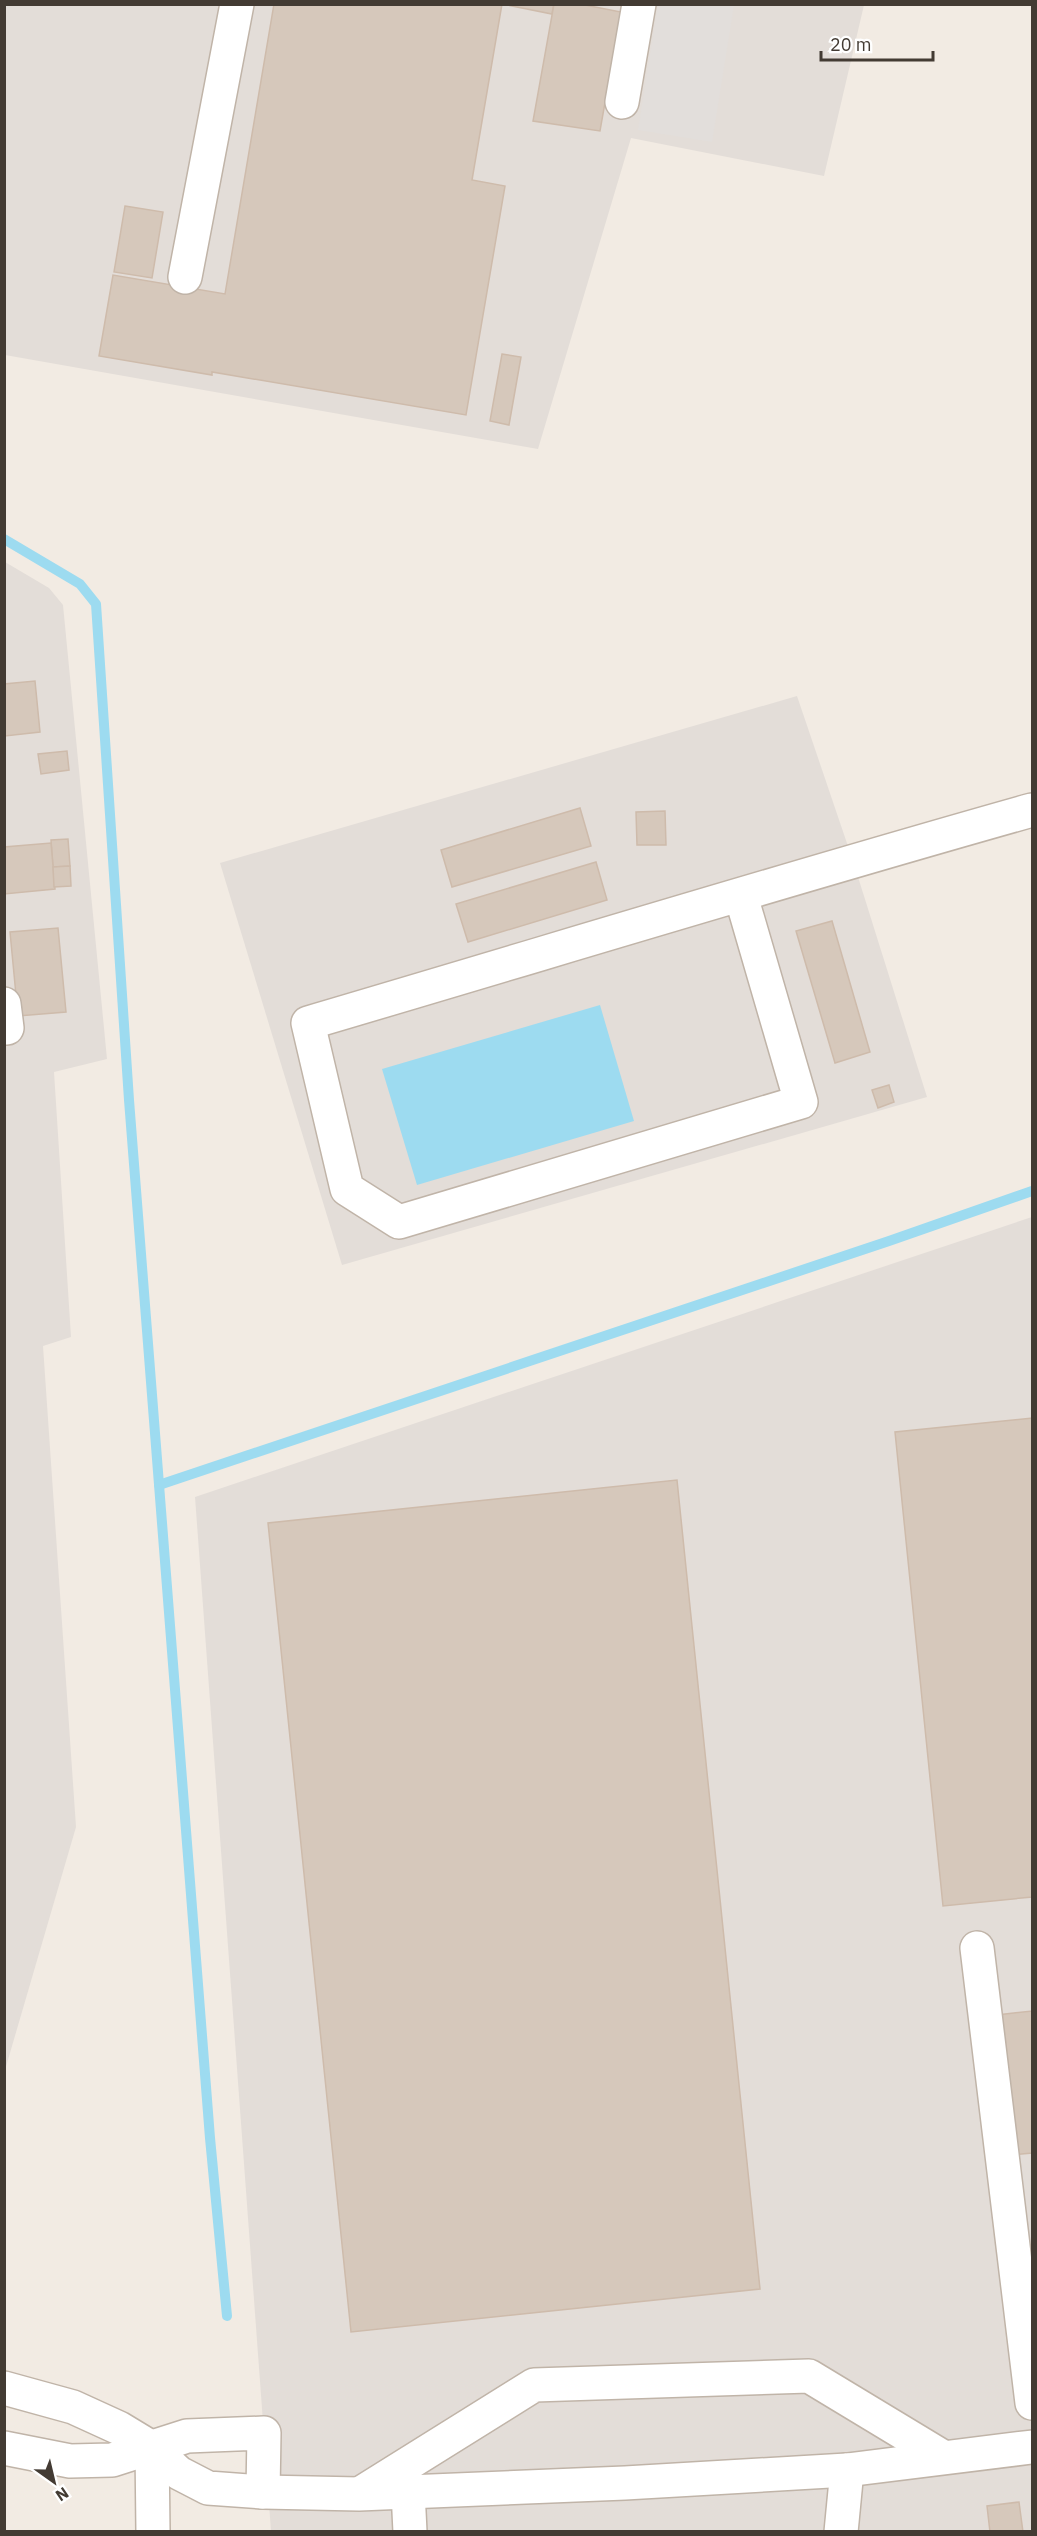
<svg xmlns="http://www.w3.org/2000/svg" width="1037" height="2536" font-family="'IBM Plex Sans',sans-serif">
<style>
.industrial{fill:#e3ddd8}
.parking{fill:#e2dedb}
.water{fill:#9ddbf0}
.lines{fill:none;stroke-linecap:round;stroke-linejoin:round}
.stream{stroke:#9ddbf0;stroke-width:10}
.building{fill:#d6c8bb;stroke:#cebbab;stroke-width:1.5}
.minor-casing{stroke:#c0b4a8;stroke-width:36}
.minor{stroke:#fff;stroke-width:33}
</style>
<rect width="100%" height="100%" fill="#f2ebe3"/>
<g class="industrial">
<path d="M 4,5 L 864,5 L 824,176 L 631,138 L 538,449 L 5,355 Z"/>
<path d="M 5,562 L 49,588 L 63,605 L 107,1059 L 54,1072 L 71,1337 L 43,1346 L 76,1827 L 5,2070 Z"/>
<path d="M 797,696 L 853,861 L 927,1097 L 342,1265 L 220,863 Z"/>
<path d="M 1032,1217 L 1032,2531 L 271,2531 L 195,1497 Z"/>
</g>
<path class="parking" d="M 658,5 L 734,5 L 712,142 L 638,130 Z"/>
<path class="water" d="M 600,1005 L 634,1121 L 417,1185 L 382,1069 Z"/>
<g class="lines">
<g class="stream">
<path d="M 4,539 L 80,584 L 96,604 L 129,1100 L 210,2138 L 227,2316"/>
<path d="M 159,1485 L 889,1241 L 1032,1191"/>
</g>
</g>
<g class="building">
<path d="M 274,4 L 502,4 L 472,180 L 505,186 L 466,415 L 212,372 L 212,375 L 99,356 L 113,275 L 225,294 Z"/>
<path d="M 502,4 L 554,4 L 552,14 Z"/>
<path d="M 554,4 L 580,4 L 621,12 L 600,131 L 533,121 Z"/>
<path d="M 125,206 L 163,212 L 152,278 L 114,272 Z"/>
<path d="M 502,354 L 521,357 L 509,425 L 490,421 Z"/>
<path d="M 35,681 L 40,732 L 5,736 L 4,684 Z"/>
<path d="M 67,751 L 69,770 L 41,774 L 38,754 Z"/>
<path d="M 580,808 L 591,846 L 452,887 L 441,850 Z"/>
<path d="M 665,811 L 666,845 L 637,845 L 636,812 Z"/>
<path d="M 68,839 L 70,866 L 53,867 L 51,840 Z"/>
<path d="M 51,843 L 55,889 L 4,894 L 4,847 Z"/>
<path d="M 596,862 L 607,900 L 468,942 L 456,904 Z"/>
<path d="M 70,866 L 71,886 L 54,887 L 53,867 Z"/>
<path d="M 832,921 L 870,1052 L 835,1063 L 796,931 Z"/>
<path d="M 58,928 L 66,1012 L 18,1016 L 10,932 Z"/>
<path d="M 889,1085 L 894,1102 L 878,1108 L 872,1090 Z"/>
<path d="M 1032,1418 L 1032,1897 L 943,1906 L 895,1432 Z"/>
<path d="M 677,1480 L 760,2289 L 351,2332 L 268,1523 Z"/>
<path d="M 1032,2011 L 1032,2153 L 1012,2155 L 997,2015 Z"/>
<path d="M 1019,2502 L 1023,2532 L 990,2532 L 987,2506 Z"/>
</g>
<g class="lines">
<g class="minor-casing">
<g id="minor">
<path d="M 622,102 L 639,4"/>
<path d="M 185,277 L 237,4"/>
<path d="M 741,896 L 801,1102 L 399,1222 L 347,1189 L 308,1023 C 549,952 790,878 1032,810"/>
<path d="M 4,1004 L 7,1028"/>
<path d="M 977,1948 L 1032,2403"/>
<path d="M 4,2388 L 73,2407 L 119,2428 L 152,2448 L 179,2473 L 208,2488 L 263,2492 L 359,2494 L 625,2483 L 847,2470 L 1032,2447"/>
<path d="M 4,2448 L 70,2461 L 112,2460 L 187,2436 L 264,2433 L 263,2492"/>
<path d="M 152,2448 L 153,2532"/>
<path d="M 408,2491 L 410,2532"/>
<path d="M 361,2493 L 534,2385 L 809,2376 L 943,2457"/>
<path d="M 841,2532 L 847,2470"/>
</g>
</g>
<use href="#minor" class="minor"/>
</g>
<rect width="1037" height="2536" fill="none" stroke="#433b33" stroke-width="12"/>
<g transform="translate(54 2482) rotate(146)" stroke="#ffffff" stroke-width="4.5" paint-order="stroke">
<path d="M0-4.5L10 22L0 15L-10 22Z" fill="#433b33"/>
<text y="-9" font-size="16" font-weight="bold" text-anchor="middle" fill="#433b33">N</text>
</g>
<path d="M821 51v9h112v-9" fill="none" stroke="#433b33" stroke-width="3"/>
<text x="830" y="51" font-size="18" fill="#433b33" stroke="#ffffff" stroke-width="4.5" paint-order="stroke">20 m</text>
</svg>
